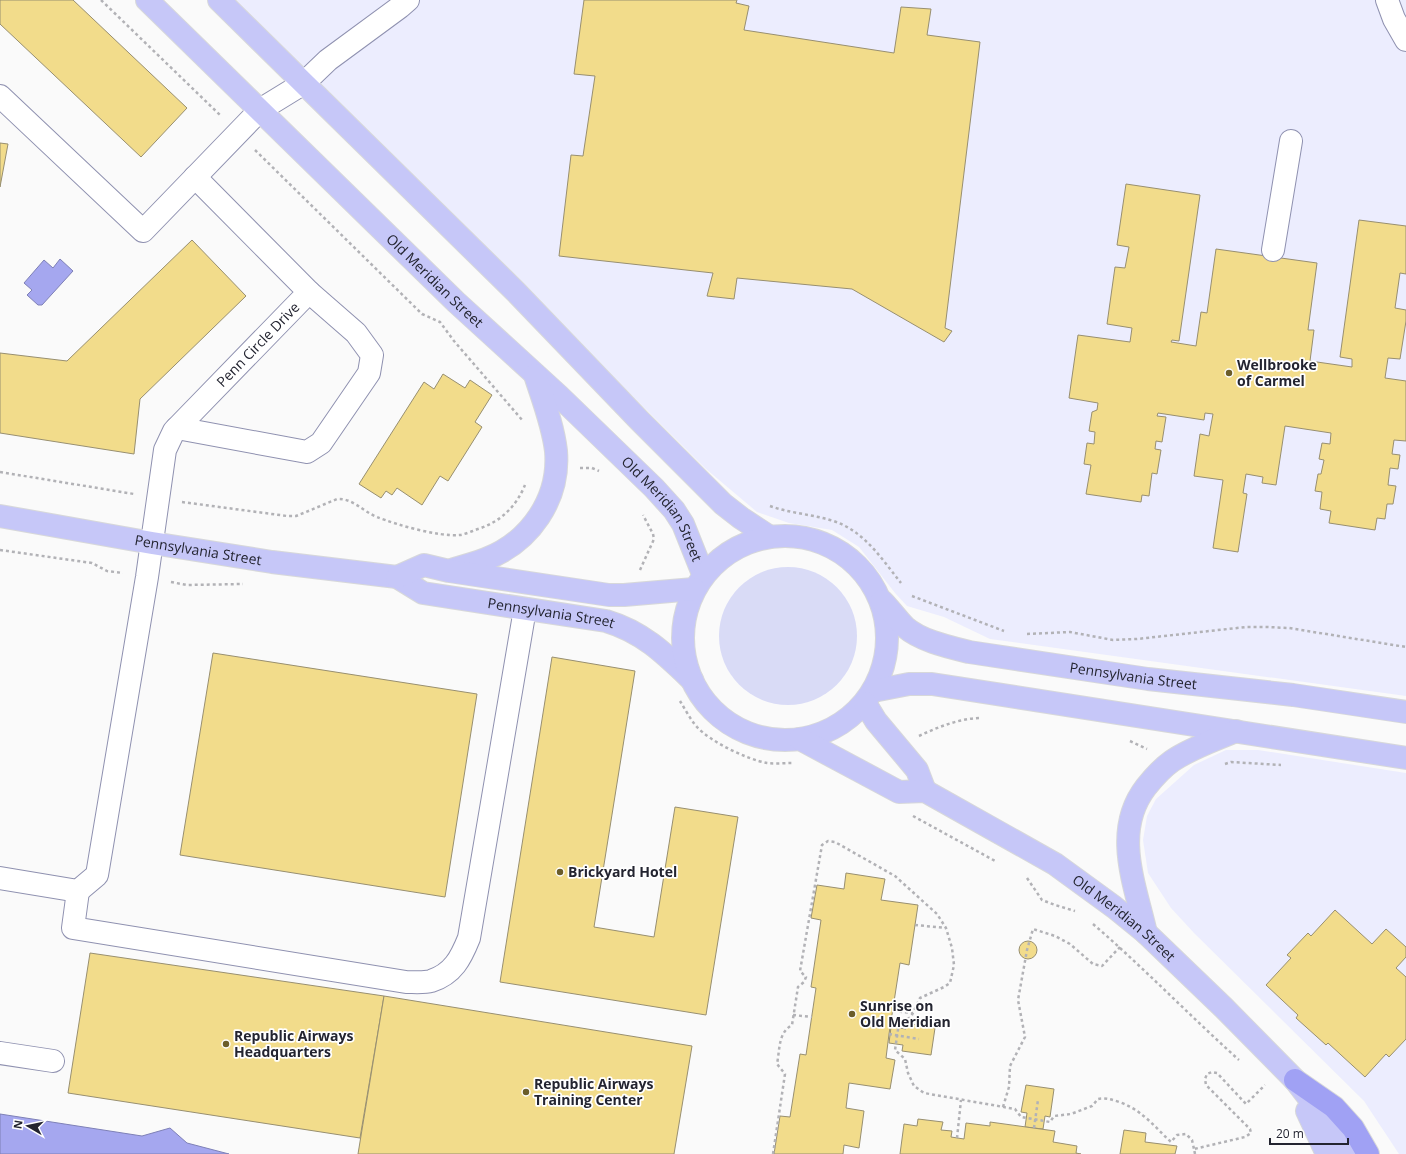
<svg xmlns="http://www.w3.org/2000/svg" width="1406" height="1154" font-family="'Open Sans',sans-serif">
<style>
.built{fill:#ecedfe}
.green{fill:#d9dbf6}
.water{fill:#a5a7ef;stroke:#7e80b6}
.building{fill:#f2dc8b;stroke:#988f70}
.lines{fill:none;stroke-linecap:round;stroke-linejoin:round}
.minor-casing{stroke:#8f91b0;stroke-width:24}
.major-casing{stroke:#d7d8da;stroke-width:24}
.highway-casing{stroke:#d7d8da;stroke-width:24}
.path{stroke:#b2b2b6;stroke-width:2.5;stroke-dasharray:3 3;stroke-linecap:butt}
.minor{stroke:#fff;stroke-width:22}
.major{stroke:#c6c7f8;stroke-width:22}
.highway{stroke:#a0a1f4;stroke-width:22}
.poi-dot{fill:#6b5d2a;stroke:#fff;stroke-width:1.5}
.labels{text-anchor:middle;stroke-width:3.5;stroke-linejoin:round;paint-order:stroke}
.street-label{font-size:14px;fill:#232430;stroke:#fff}
.poi-label{font-size:14px;font-weight:bold;fill:#232430;stroke:#fff;text-anchor:start}
</style>
<rect width="100%" height="100%" fill="#fafafa"/>
<g class="built">
<path d="M 233,0 L 1406,0 L 1406,696 L 990,639 L 944,617 L 907,606 L 895,593 L 859,547 L 832,530 L 789,523 L 757,512 L 706,469 Z"/>
<path d="M 1226,750 L 1258,750 L 1406,773 L 1406,1154 L 1399,1154 L 1364,1101 L 1194,933 L 1171,908 L 1148,873 L 1143,840 L 1147,816 L 1156,799 L 1194,765 Z"/>
</g>
<circle class="green" cx="788" cy="636" r="69"/>
<g class="water">
<path d="M 60,259 L 73,271 L 42,305 L 38,305 L 27,295 L 32,290 L 24,283 L 44,260 L 53,268 Z"/>
<path d="M 0,1114 L 142,1136 L 170,1128 L 187,1143 L 229,1154 L 0,1154 Z"/>
</g>
<g class="building">
<path d="M 0,0 L 73,0 L 187,108 L 141,157 L 0,24 Z"/>
<path d="M 584,0 L 737,0 L 736,3 L 749,6 L 744,30 L 894,53 L 901,7 L 931,9 L 927,35 L 980,42 L 945,328 L 952,331 L 944,342 L 852,289 L 737,278 L 734,299 L 707,296 L 713,273 L 559,256 L 571,155 L 583,156 L 595,76 L 574,74 Z"/>
<path d="M 0,143 L 8,144 L 0,187 Z"/>
<path d="M 1126,184 L 1200,195 L 1179,341 L 1172,340 L 1171,342 L 1196,346 L 1201,312 L 1207,313 L 1216,249 L 1317,263 L 1308,330 L 1314,330 L 1310,361 L 1352,367 L 1352,359 L 1340,357 L 1359,220 L 1406,226 L 1406,274 L 1400,273 L 1395,308 L 1406,310 L 1406,321 L 1400,359 L 1388,358 L 1385,378 L 1406,381 L 1406,441 L 1394,440 L 1392,454 L 1400,455 L 1398,469 L 1390,468 L 1388,485 L 1396,486 L 1393,504 L 1387,504 L 1385,519 L 1377,518 L 1375,530 L 1329,523 L 1331,511 L 1320,509 L 1322,492 L 1315,491 L 1318,474 L 1321,474 L 1324,460 L 1319,459 L 1322,443 L 1330,444 L 1331,433 L 1285,426 L 1276,485 L 1262,483 L 1263,477 L 1246,474 L 1243,493 L 1247,494 L 1238,552 L 1213,548 L 1223,480 L 1194,476 L 1200,434 L 1209,436 L 1213,414 L 1205,413 L 1204,420 L 1158,413 L 1157,416 L 1166,417 L 1162,442 L 1156,441 L 1155,449 L 1161,450 L 1157,474 L 1152,473 L 1149,496 L 1142,495 L 1141,502 L 1086,494 L 1091,465 L 1084,464 L 1087,443 L 1094,444 L 1095,432 L 1089,431 L 1092,412 L 1097,410 L 1098,403 L 1069,398 L 1078,335 L 1130,342 L 1132,328 L 1107,324 L 1115,267 L 1125,268 L 1129,247 L 1117,245 Z"/>
<path d="M 192,240 L 246,296 L 140,399 L 134,454 L 0,433 L 0,353 L 67,361 Z"/>
<path d="M 443,374 L 465,388 L 470,380 L 492,395 L 475,422 L 482,427 L 448,481 L 440,476 L 422,505 L 397,488 L 392,495 L 386,491 L 381,498 L 359,484 L 424,382 L 434,389 Z"/>
<path d="M 213,653 L 477,694 L 445,897 L 180,855 Z"/>
<path d="M 552,657 L 635,671 L 594,927 L 654,937 L 675,807 L 738,817 L 706,1015 L 500,982 Z"/>
<path d="M 846,873 L 885,879 L 881,900 L 918,905 L 909,965 L 900,963 L 889,1034 L 886,1058 L 895,1060 L 890,1089 L 849,1083 L 846,1108 L 864,1111 L 859,1148 L 844,1145 L 843,1154 L 774,1154 L 780,1116 L 790,1117 L 800,1054 L 806,1055 L 816,988 L 811,987 L 821,920 L 811,918 L 817,885 L 844,889 Z"/>
<path d="M 1335,910 L 1372,944 L 1386,929 L 1406,947 L 1406,957 L 1396,968 L 1406,977 L 1406,1039 L 1389,1057 L 1386,1054 L 1365,1077 L 1328,1043 L 1326,1045 L 1296,1018 L 1298,1015 L 1266,985 L 1291,958 L 1287,955 L 1308,933 L 1311,936 Z"/>
<circle cx="1028" cy="950" r="9"/>
<path d="M 90,953 L 384,996 L 360,1138 L 68,1093 Z"/>
<path d="M 384,996 L 692,1046 L 674,1154 L 358,1154 Z"/>
<path d="M 906,1023 L 935,1028 L 931,1055 L 902,1051 L 903,1045 L 889,1043 L 891,1027 L 906,1029 Z"/>
<path d="M 1026,1085 L 1054,1089 L 1050,1117 L 1045,1116 L 1043,1129 L 1025,1127 L 1027,1113 L 1021,1112 Z"/>
<path d="M 918,1119 L 943,1122 L 941,1130 L 952,1131 L 951,1137 L 964,1139 L 966,1123 L 990,1126 L 990,1122 L 1055,1131 L 1053,1142 L 1077,1146 L 1076,1153 L 1081,1154 L 900,1154 L 904,1124 L 917,1126 Z"/>
<path d="M 1124,1130 L 1146,1133 L 1145,1142 L 1177,1146 L 1175,1154 L 1120,1154 Z"/>
</g>
<g class="lines">
<g class="minor-casing">
<g id="minor">
<path d="M 1387,0 L 1394,19 L 1406,40"/>
<path d="M 0,96 L 143,231 L 260,110 L 304,83 L 328,60 L 400,7 L 408,0"/>
<path d="M 1273,250 L 1291,141"/>
<path d="M 177,428 L 307,452 L 321,443 L 369,373 L 372,355 L 356,333 L 309,292"/>
<path id="s1" d="M 0,878 L 78,891 L 97,875 L 147,577 L 165,450 L 174,431 L 309,292 L 195,177"/>
<path d="M 78,891 L 73,928 L 406,982 C 414,982 424,983 431,981 C 453,974 461,958 469,938 L 525,609"/>
<path d="M 0,1053 L 53,1061"/>
</g>
</g>
<g class="major-casing">
<g id="major">
<path id="s2" d="M 147,0 L 456,302 L 559,396 L 654,488 L 674,510 L 683,524 L 703,574"/>
<path d="M 219,0 L 516,292 L 639,420 L 723,504 L 741,518 L 770,537"/>
<path id="s3" d="M 0,516 L 152,543 L 272,562 L 397,577 L 423,593 L 606,621 C 643,632 665,654 692,680"/>
<circle cx="785" cy="638" r="102"/>
<path d="M 454,569 C 465,566 476,563 486,559 C 530,542 560,499 556,451 C 553,425 543,400 535,375"/>
<path d="M 397,577 L 424,565 L 449,571 L 609,595 L 624,595 L 694,589"/>
<path id="s4" d="M 882,601 C 890,609 897,619 905,627 C 921,641 949,647 969,652 L 1148,679 L 1293,695 L 1406,712"/>
<path d="M 873,691 L 909,684 L 932,684 L 1406,758"/>
<path d="M 865,703 L 876,721 L 917,770 L 925,791"/>
<path id="s5" d="M 800,739 L 899,792 L 925,791 L 1055,864 L 1114,907 L 1146,933 L 1224,1008 L 1295,1080 L 1335,1132 L 1347,1154"/>
<path d="M 1146,933 C 1135,884 1112,831 1146,787 C 1154,777 1162,768 1172,761 C 1191,748 1215,740 1236,731"/>
<path d="M 1307,1111 L 1327,1154"/>
</g>
</g>
<g class="highway-casing">
<path id="highway" d="M 1295,1080 L 1334,1107 L 1353,1128 L 1368,1154"/>
</g>
<g class="path">
<path d="M 101,0 L 220,115"/>
<path d="M 255,150 L 422,314 L 440,322 L 454,341 L 523,421"/>
<path d="M 580,468 L 592,468 L 599,471"/>
<path d="M 0,472 L 134,494"/>
<path d="M 182,502 L 287,516 L 296,516 L 306,512 L 337,499 C 353,498 362,511 377,517 C 397,525 439,537 460,535 C 466,534 472,531 478,529 C 500,522 516,507 525,485"/>
<path d="M 770,506 C 789,513 810,514 830,520 C 863,529 881,558 901,583"/>
<path d="M 0,550 L 92,563 L 107,571 L 123,573"/>
<path d="M 640,570 L 654,539 L 653,534 L 643,515"/>
<path d="M 171,582 L 187,585 L 243,584"/>
<path d="M 912,596 L 1004,631"/>
<path d="M 1027,634 L 1070,632 L 1113,640 L 1137,639 L 1246,627 L 1266,627 L 1289,628 L 1406,647"/>
<path d="M 680,701 C 685,709 690,719 697,727 C 711,742 746,759 767,763 C 775,764 784,763 792,763"/>
<path d="M 919,736 C 938,727 958,719 979,718"/>
<path d="M 1130,741 L 1147,749"/>
<path d="M 1225,764 L 1231,762 L 1281,765"/>
<path d="M 913,816 L 997,862"/>
<path d="M 1027,878 L 1042,900 L 1055,905 L 1075,911"/>
<path d="M 1093,924 C 1144,968 1190,1016 1239,1060"/>
<path d="M 915,925 L 946,928"/>
<path d="M 893,1011 L 913,1013"/>
<path d="M 793,1015 L 812,1017"/>
<path d="M 889,1034 L 919,1039"/>
<path d="M 1003,1107 L 1009,1087 L 1010,1066 L 1025,1037 L 1018,1000 L 1027,950 L 1033,929 L 1055,936 L 1070,944 L 1093,964 L 1102,966 L 1120,947"/>
<path d="M 1034,1128 L 1038,1100"/>
<path d="M 957,1138 L 961,1100"/>
<path d="M 773,1154 L 785,1074 L 777,1064 C 780,1049 778,1033 792,1025 L 798,987 L 804,982 L 806,977 L 800,971 L 822,845 L 828,841 L 835,842 L 895,876 L 937,914 L 946,928 L 952,948 L 954,965 L 950,983 L 944,987 L 920,998 L 911,1017 L 899,1023 L 895,1050 L 905,1059 L 908,1073 L 914,1086 L 924,1093 L 1015,1109 L 1021,1117 L 1050,1122 L 1054,1116 L 1071,1114 L 1092,1106 L 1098,1099 C 1109,1096 1132,1106 1141,1114 C 1152,1122 1161,1133 1171,1142 L 1177,1135 L 1186,1134 L 1192,1140 L 1194,1149"/>
<path d="M 1195,1154 L 1194,1149 L 1245,1137 L 1251,1133 L 1250,1129 L 1206,1085 L 1205,1079 L 1207,1074 L 1212,1072 L 1217,1073 L 1246,1104 L 1265,1085"/>
</g>
<use href="#minor" class="minor"/>
<use href="#major" class="major"/>
<use href="#highway" class="highway"/>
</g>
<g class="poi-dot">
<circle cx="1229" cy="373" r="4"/>
<circle cx="560" cy="872" r="4"/>
<circle cx="852" cy="1014" r="4"/>
<circle cx="226" cy="1044" r="4"/>
<circle cx="526" cy="1092" r="4"/>
</g>
<g class="labels">
<g class="street-label">
<text dy="5" stroke="none"><textPath href="#s2" startOffset="402">Old Meridian Street</textPath></text>
<text dy="5" stroke="none"><textPath href="#s1" startOffset="676">Penn Circle Drive</textPath></text>
<text dy="5" stroke="none"><textPath href="#s2" startOffset="726">Old Meridian Street</textPath></text>
<text dy="5" stroke="none"><textPath href="#s3" startOffset="201">Pennsylvania Street</textPath></text>
<text dy="5" stroke="none"><textPath href="#s3" startOffset="562">Pennsylvania Street</textPath></text>
<text dy="5" stroke="none"><textPath href="#s4" startOffset="270">Pennsylvania Street</textPath></text>
<text dy="5" stroke="none"><textPath href="#s5" startOffset="375">Old Meridian Street</textPath></text>
</g>
<g class="poi-label">
<text x="1237" y="370">Wellbrooke<tspan x="1237" dy="16">of Carmel</tspan></text>
<text x="568" y="877">Brickyard Hotel</text>
<text x="860" y="1011">Sunrise on<tspan x="860" dy="16">Old Meridian</tspan></text>
<text x="234" y="1041">Republic Airways<tspan x="234" dy="16">Headquarters</tspan></text>
<text x="534" y="1089">Republic Airways<tspan x="534" dy="16">Training Center</tspan></text>
</g>
</g>
<g transform="translate(28 1126) rotate(279)" stroke="#ffffff" stroke-width="3" paint-order="stroke">
<path d="M0-3L7 15L0 10L-7 15Z" fill="#232430"/>
<text y="-6" font-size="11" font-weight="bold" text-anchor="middle" fill="#232430">N</text>
</g>
<path d="M1270 1138v6h78v-6" fill="none" stroke="#232430" stroke-width="2"/>
<text x="1276" y="1138" font-size="12" fill="#232430" stroke="#ffffff" stroke-width="3" paint-order="stroke">20 m</text>
</svg>
